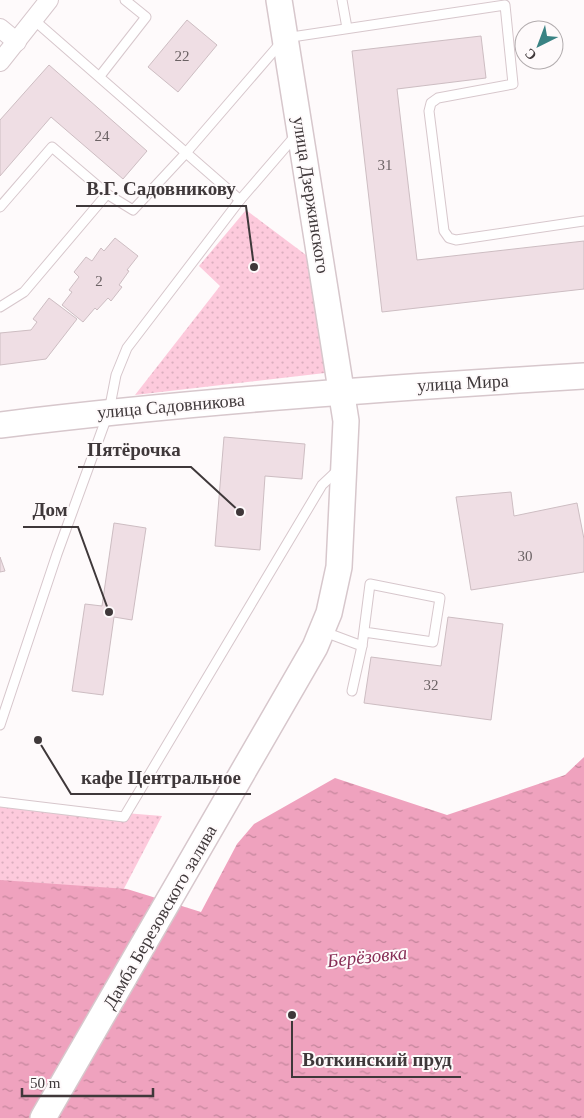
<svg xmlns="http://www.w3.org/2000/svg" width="584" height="1118" font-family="Georgia,serif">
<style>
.park{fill:url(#park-dots)}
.water{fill:url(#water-ripples)}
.building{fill:#efdee4;stroke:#cdbdc2}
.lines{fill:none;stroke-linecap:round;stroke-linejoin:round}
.lane-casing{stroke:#d7c7cc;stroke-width:11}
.street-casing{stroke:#d7c7cc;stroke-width:20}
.secondary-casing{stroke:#d7c7cc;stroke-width:28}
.lane{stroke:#fff;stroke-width:9}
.street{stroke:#fff;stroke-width:18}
.secondary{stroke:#fff;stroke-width:25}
.labels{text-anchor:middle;stroke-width:4;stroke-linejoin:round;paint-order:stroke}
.number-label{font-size:15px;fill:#6b6264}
.street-label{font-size:18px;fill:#3f383a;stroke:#fefafb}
.water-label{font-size:19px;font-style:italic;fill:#872e56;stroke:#fefafb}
.leader{fill:none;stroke:#3f383a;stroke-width:2}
.callout-dot{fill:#3f383a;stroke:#fefafb;stroke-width:2}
.callout-label{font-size:19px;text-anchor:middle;font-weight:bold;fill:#3f383a;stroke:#fefafb;stroke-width:4;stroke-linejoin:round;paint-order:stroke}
</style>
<defs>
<pattern id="park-dots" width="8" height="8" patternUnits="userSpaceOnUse" patternTransform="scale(1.25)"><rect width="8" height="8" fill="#fdcadc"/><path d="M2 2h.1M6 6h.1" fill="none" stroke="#daaebe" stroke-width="1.8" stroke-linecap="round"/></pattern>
<pattern id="water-ripples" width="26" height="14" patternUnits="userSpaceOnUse" patternTransform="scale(1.25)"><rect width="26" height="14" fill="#efa2be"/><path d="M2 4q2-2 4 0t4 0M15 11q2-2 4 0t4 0" fill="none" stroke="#c3859b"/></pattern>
</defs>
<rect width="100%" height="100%" fill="#fefafb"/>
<g class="park">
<path d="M 246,210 L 306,255 L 325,373 L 135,395 L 220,286 L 199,266 Z"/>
<path d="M 0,803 L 162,816 L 4,1118 L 0,1118 Z"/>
</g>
<path class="water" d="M 584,757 L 584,1118 L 0,1118 L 0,880 L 127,889 L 201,912 L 237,844 L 254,824 L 335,778 L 447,815 L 565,775 Z"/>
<g class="building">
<path d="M 187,20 L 217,45 L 178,92 L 148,67 Z"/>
<path d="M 481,36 L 486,78 L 397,89 L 417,260 L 584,241 L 584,289 L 382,312 L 352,51 Z"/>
<path d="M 49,65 L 147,151 L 123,179 L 51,117 L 0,176 L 0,120 Z"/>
<path d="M 115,238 L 138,256 L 127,270 L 129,271 L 119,285 L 122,287 L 111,301 L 108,298 L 97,310 L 95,308 L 83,322 L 62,305 L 72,292 L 69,290 L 79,277 L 74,272 L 86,257 L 92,261 L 101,248 L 104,251 Z"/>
<path d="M 49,298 L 77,319 L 46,359 L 0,365 L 0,333 L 31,330 L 37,322 L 33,319 Z"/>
<path d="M 224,437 L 305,444 L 302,479 L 265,476 L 260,550 L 215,546 Z"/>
<path d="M 511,492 L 514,516 L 577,503 L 584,539 L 584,572 L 471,590 L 456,497 Z"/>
<path d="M 114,523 L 146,528 L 132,620 L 114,617 L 103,695 L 72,691 L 85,604 L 102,606 Z"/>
<path d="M 0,557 L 5,571 L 0,572 Z"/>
<path d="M 448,617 L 503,624 L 491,720 L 364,703 L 371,657 L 441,666 Z"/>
</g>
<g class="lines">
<g class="lane-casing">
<g id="lane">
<path d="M 342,0 L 347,28"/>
<path d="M 34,20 L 240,200 L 296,135"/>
<path d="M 100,76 L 146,17 L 125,0"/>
<path d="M 0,207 L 52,147 L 107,194 L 133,210 L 185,154 L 285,38 L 505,5 L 513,84 L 438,98 L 431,103 L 429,111 L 444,231 L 449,238 L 456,240 L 584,221"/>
<path d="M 0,307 L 24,292 L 107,194"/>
<path d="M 322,631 L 362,646 L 352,691"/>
<path d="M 362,646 L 370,584 L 440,598 L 433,642 L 364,632"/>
<path d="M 0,725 L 57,554 L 109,411 L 116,375 L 127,348 L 240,200"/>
<path d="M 0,802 L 124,817 L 322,485 L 339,469"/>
</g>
</g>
<g class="street-casing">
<g id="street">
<path d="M 0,28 L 17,42"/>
<path d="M 0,62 L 49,0"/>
</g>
</g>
<g class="secondary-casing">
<g id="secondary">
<path d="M 0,425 C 194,401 389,388 584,376"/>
<path d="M 43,1118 L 315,647 L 329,613 L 339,567 L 346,421 L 279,0"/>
</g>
</g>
<use href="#lane" class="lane"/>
<use href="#street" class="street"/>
<use href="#secondary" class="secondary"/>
</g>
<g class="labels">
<g class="number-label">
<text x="182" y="61">22</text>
<text x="102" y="141">24</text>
<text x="385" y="170">31</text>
<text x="99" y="286">2</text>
<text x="525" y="561">30</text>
<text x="431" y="690">32</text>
</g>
<g class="street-label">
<text transform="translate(311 195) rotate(81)" y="6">улица Дзержинского</text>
<text transform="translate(463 383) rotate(-3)" y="6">улица Мира</text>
<text transform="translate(171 406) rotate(-5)" y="6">улица Садовникова</text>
<text transform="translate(160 917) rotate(-60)" y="6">Дамба Березовского залива</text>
</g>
<g class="water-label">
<text transform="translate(367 956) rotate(-6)" y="7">Берёзовка</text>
</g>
</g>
<path class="leader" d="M254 267L246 206H76M240 512L191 467H78M109 612L78 527H23M38 740L71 794H251M292 1015L292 1077H461"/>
<g class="callout-dot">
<circle cx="254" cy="267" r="5"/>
<circle cx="240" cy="512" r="5"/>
<circle cx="109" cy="612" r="5"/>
<circle cx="38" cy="740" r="5"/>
<circle cx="292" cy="1015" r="5"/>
</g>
<g class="callout-label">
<text x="161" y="195">В.Г. Садовникову</text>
<text x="134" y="456">Пятёрочка</text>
<text x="50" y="516">Дом</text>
<text x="161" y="784">кафе Центральное</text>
<text x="377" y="1066">Воткинский пруд</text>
</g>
<g transform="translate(539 45) rotate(222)"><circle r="24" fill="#fefafb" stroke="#b2acae"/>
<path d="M0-4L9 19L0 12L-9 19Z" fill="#3a8384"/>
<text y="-8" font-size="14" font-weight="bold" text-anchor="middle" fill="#3f383a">С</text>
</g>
<path d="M22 1088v8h131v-8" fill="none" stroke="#3f383a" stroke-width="2.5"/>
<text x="30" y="1088" font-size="15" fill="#3f383a" stroke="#fefafb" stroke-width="4" paint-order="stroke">50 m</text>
</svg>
